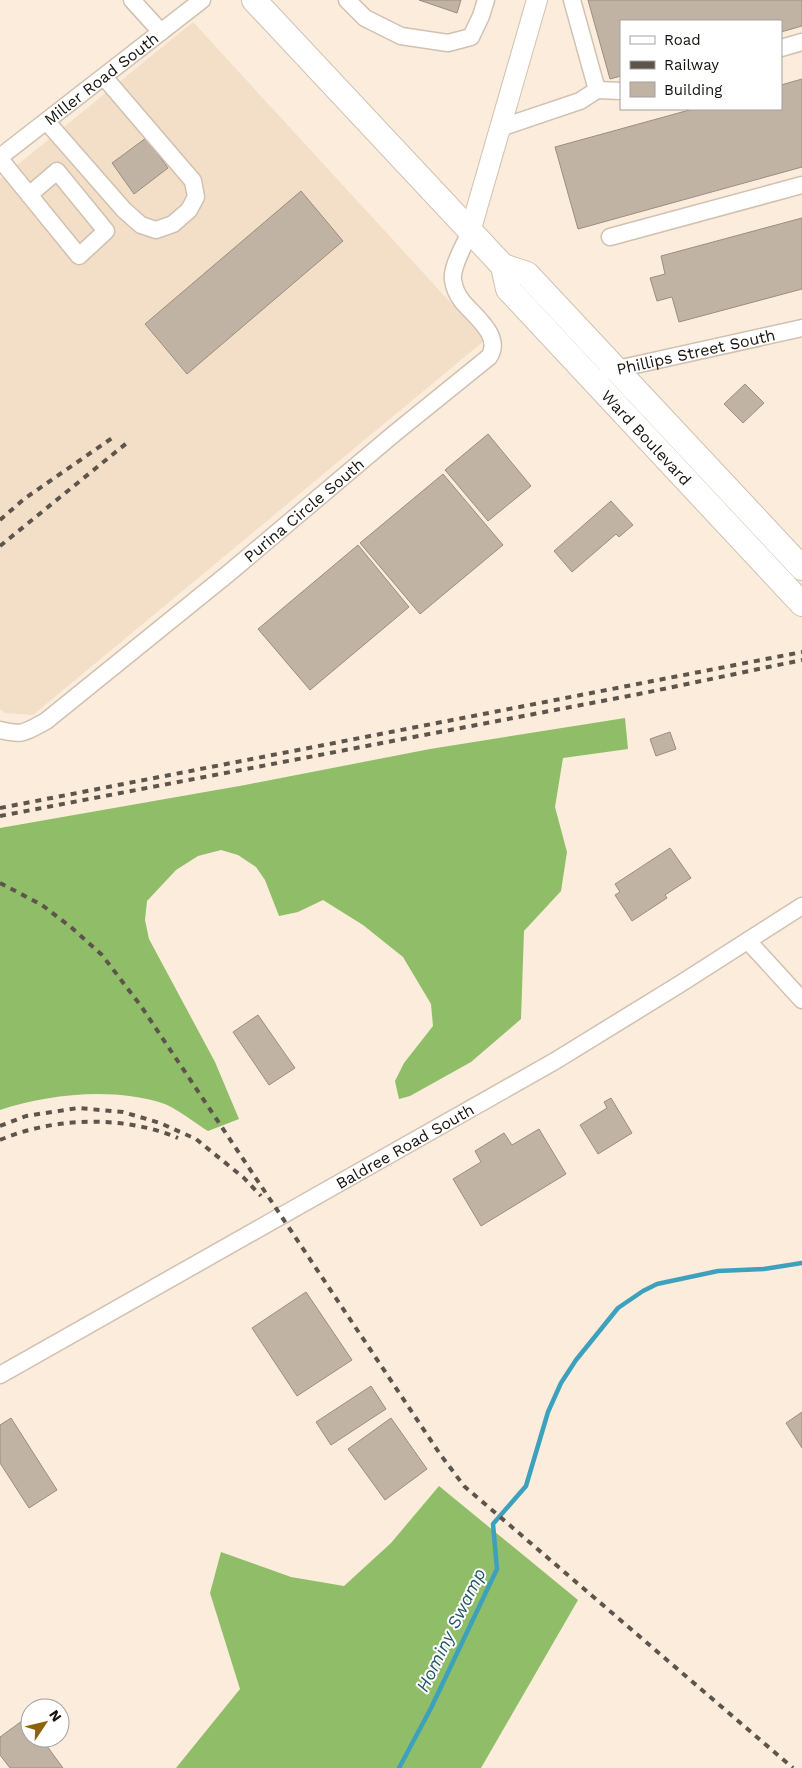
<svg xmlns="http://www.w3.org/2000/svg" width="802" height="1768" font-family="'Work Sans',sans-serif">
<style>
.built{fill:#f3dfc8}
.forest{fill:#90bd67}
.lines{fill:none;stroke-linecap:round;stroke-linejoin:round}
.stream{stroke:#3da1bd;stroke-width:4.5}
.building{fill:#c1b3a3;stroke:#9b8e7f}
.minor-casing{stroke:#d0c1b1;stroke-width:19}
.major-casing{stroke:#d0c1b1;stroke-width:22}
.highway-casing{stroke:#d0c1b1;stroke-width:26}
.minor{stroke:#fff;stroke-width:16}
.major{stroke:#fff;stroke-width:20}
.highway{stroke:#fff;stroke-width:24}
.rail{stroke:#5d554c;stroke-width:4;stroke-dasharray:6 6;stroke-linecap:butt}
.labels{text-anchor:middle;stroke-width:4;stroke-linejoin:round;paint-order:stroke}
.street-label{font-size:16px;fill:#18130e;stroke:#fff}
.water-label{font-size:18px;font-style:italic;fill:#215867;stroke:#fff}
</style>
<rect width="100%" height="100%" fill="#fbecdc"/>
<path class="built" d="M 193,22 L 485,340 L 33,715 L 5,713 L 0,709 L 0,179 Z"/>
<g class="forest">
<path d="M 625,718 L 628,749 L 563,758 L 555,807 L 567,852 L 561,891 L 524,931 L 521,1019 L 471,1062 L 410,1096 L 399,1099 L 395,1081 L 404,1063 L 433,1026 L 431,1004 L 403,957 L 363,925 L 323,900 L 298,912 L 279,916 L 265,880 L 256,867 L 238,855 L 221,850 L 198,856 L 176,870 L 147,901 L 145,920 L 149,939 L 215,1062 L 239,1119 L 208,1131 C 195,1123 175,1107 162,1103 C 113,1087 47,1094 0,1110 L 0,828 L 245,785 L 430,749 Z"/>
<path d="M 439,1486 L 578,1600 L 481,1768 L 176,1768 L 240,1689 L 210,1593 L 221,1552 L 291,1577 L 344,1586 L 391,1543 Z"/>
</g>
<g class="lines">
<path class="stream" d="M 399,1768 L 431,1708 L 497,1569 L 493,1524 L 526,1486 L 548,1412 L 561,1383 L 576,1360 L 618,1308 L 643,1291 L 657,1284 L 718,1271 L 764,1269 L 802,1263"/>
</g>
<g class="building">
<path d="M 419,0 L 461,0 L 457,13 Z"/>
<path d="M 588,0 L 802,0 L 802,26 L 781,32 L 781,21 L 621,21 L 621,76 L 610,79 Z"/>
<path d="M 802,79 L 802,167 L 578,229 L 555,147 L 693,109 L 781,109 L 781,85 Z"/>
<path d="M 146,138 L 168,168 L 134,194 L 112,163 Z"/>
<path d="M 301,191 L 343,241 L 187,374 L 145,324 Z"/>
<path d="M 802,218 L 802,289 L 679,322 L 672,297 L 657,301 L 650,278 L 665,274 L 661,256 Z"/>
<path d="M 745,384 L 764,403 L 743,423 L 724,404 Z"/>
<path d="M 488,434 L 531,486 L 488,521 L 445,470 Z"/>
<path d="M 443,474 L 503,545 L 420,614 L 360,543 Z"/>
<path d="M 611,501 L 633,525 L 619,537 L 616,534 L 572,572 L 554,551 Z"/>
<path d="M 358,545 L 409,607 L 310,690 L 258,629 Z"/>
<path d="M 670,732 L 676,749 L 656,756 L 650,739 Z"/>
<path d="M 670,848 L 691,878 L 665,895 L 667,898 L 632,921 L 615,895 L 620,892 L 615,884 Z"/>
<path d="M 258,1015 L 295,1068 L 269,1085 L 233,1032 Z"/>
<path d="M 611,1098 L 632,1133 L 598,1154 L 580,1125 L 607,1108 L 604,1102 Z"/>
<path d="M 539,1129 L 566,1174 L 481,1226 L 453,1179 L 481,1162 L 475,1151 L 504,1133 L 512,1145 Z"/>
<path d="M 306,1292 L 352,1360 L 297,1396 L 252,1328 Z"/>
<path d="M 371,1386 L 386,1409 L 331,1445 L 316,1422 Z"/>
<path d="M 802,1412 L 802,1448 L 786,1423 Z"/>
<path d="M 11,1418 L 57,1490 L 29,1508 L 0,1463 L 0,1425 Z"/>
<path d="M 391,1418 L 427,1469 L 385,1500 L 348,1449 Z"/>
<path d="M 26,1718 L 30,1723 L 30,1738 L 41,1738 L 63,1768 L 10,1768 L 0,1755 L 0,1737 Z"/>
</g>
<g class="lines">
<g class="minor-casing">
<g id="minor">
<path d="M 132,0 L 161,32"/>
<path d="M 347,0 L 365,18 L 401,36 L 448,43 L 471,37 L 481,16 L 486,0"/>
<path d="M 781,48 L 802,42"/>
<path d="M 597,90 L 621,91"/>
<path d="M 47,122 L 124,210 L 141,225 L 156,230 L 173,224 L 189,210 L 196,197 L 193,181 L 104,77"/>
<path d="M 500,128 L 580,101 L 597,90 L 572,0"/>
<path id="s1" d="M 0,157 L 202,0"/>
<path d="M 0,159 L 79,256 L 106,231 L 57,171 L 29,195"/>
<path d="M 610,237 L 802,185"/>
<path id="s2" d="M 608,371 L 802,328"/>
<path id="s3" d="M 0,730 C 23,736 26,732 46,721 L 229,573 L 395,433 L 489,357 C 503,336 474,316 462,301 C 458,296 454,287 453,280 C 451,267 465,244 470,232"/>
<path d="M 748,941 L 802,1000"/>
<path id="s4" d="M 0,1375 L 555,1061 L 680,984 L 802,906"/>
</g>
</g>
<g class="major-casing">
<path id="major" d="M 470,232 L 537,0"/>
</g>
<g class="highway-casing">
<g id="highway">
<path id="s5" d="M 254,0 L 503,266 L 508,289 L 802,604"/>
<path d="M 503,266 L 527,274 L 802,568"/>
</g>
</g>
<use href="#minor" class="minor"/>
<use href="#major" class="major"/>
<use href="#highway" class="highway"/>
<g class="rail">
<path d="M 0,520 L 24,499 L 115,436"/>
<path d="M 0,546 L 128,442"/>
<path d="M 0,808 L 802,652"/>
<path d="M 0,816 L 644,693 L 802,660"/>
<path d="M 0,883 L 42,905 L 72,928 L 102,955 L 141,1006 L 440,1454 L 464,1486 L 793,1768"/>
<path d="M 0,1126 L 26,1116 L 78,1108 L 123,1112 L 160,1123 L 196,1139 L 244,1178 L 261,1196"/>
<path d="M 0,1140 C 54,1117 124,1115 178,1138"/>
</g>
</g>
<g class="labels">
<g class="street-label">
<text dy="6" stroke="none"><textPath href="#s1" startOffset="128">Miller Road South</textPath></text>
<text dy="6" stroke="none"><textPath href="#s2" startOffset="90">Phillips Street South</textPath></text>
<text dy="6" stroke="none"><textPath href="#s5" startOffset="591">Ward Boulevard</textPath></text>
<text dy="6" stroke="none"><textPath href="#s3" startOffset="382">Purina Circle South</textPath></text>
<text dy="6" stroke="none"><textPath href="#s4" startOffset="465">Baldree Road South</textPath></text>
</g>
<g class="water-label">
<text transform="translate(451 1630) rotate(-64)" y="6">Hominy Swamp</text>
</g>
</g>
<rect x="620" y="20" width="162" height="90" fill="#ffffff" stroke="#a3a19f"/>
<rect x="630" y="36" width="25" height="8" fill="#ffffff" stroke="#a3a19f"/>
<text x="664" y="45" font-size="15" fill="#18130e">Road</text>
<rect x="630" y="61" width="25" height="8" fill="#5d554c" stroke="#a3a19f"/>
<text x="664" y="70" font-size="15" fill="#18130e">Railway</text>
<rect x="630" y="82" width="25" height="15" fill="#c1b3a3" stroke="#a3a19f"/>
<text x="664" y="95" font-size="15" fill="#18130e">Building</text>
<g transform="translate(45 1723) rotate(55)"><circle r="24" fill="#ffffff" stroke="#a3a19f"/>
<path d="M0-4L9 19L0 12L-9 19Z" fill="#8c6405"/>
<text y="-8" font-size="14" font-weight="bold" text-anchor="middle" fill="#18130e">N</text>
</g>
</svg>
